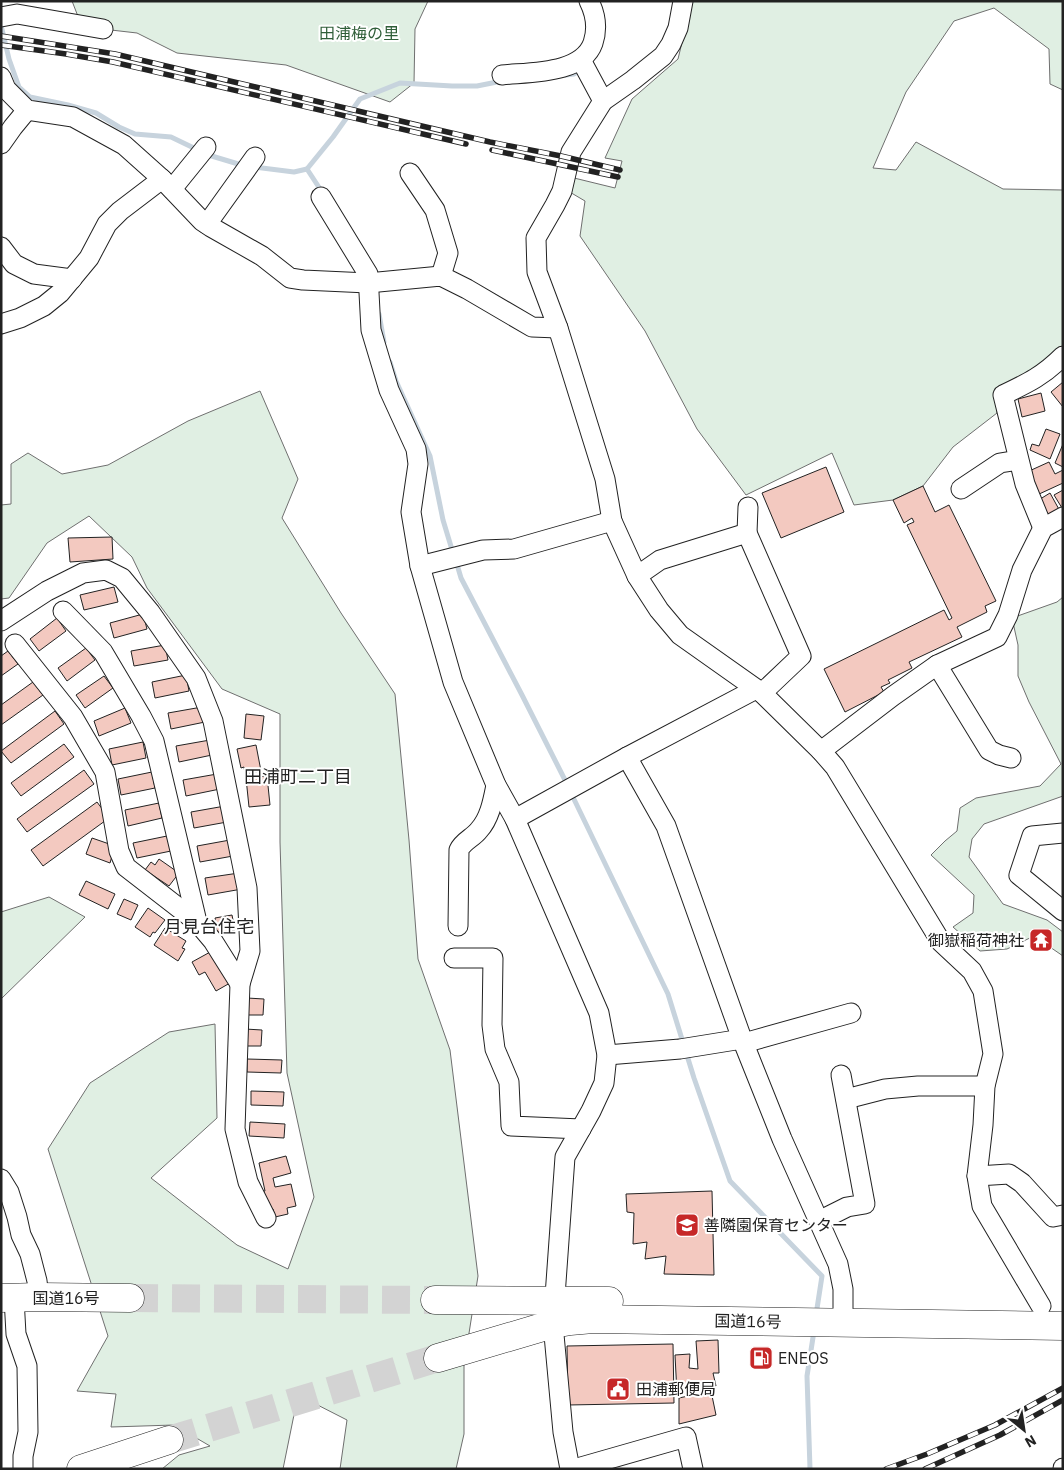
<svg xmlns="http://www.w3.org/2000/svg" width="1064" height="1470" font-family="'IBM Plex Sans','Noto Sans JP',sans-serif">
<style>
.green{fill:#e0efe3;stroke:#6f6f6f}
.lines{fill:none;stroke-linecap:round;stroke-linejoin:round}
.stream{stroke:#c7d3dd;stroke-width:5}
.building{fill:#f3c9c0;stroke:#222}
.highway-tunnel{stroke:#d3d3d3;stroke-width:28;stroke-dasharray:28 14;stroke-linecap:butt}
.minor-casing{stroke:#222;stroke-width:21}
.highway-casing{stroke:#222;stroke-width:29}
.minor{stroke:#fff;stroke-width:19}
.highway{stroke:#fff;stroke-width:28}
.rail-casing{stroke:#222;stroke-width:5.5}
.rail{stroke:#fff;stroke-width:4;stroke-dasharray:11;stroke-linecap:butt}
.labels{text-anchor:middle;stroke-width:4;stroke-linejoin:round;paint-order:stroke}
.park-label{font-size:16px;fill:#2f5e38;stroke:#fff}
.poi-label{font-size:16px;fill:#222;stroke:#fff;text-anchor:start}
.street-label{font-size:16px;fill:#222;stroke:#fff}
.neighbourhood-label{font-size:18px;fill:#222;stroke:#fff}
</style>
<rect width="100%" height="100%" fill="#fff"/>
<g class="green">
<path d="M 72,1 L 428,1 L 415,29 L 414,83 L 390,102 L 286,65 L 177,53 L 137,33 L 111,30 L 79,19 Z"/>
<path d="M 692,1 L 1063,1 L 1063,90 L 1050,84 L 1049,49 L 994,8 L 954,21 L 906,92 L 873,168 L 896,170 L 916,142 L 1003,189 L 1063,190 L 1063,347 L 1052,361 L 997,390 L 997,413 L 953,447 L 923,486 L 893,500 L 854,505 L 832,453 L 746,495 L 697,429 L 645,331 L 580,236 L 585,201 L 568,191 L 570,177 L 615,188 L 622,161 L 605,158 L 632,99 L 678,59 Z"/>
<path d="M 260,391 L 298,479 L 282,518 L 341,613 L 395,694 L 409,840 L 418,959 L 450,1050 L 478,1276 L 464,1365 L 464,1434 L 456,1469 L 340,1469 L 347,1420 L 298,1395 L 283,1469 L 162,1469 L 179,1455 L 210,1446 L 174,1425 L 111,1427 L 116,1394 L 77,1391 L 108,1336 L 48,1149 L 90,1083 L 169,1032 L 215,1024 L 217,1118 L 151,1178 L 237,1245 L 288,1269 L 314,1197 L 287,1073 L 280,842 L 280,714 L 222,689 L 147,588 L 132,557 L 89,516 L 47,543 L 9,598 L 1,599 L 1,505 L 11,504 L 11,464 L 28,453 L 62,474 L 108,465 L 188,421 Z"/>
<path d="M 1063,597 L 1063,796 L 984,824 L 972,839 L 969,857 L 1003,904 L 1047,920 L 1063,932 L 1063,956 L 1034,936 L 1007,949 L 980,951 L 953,927 L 973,913 L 974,895 L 931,855 L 945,841 L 957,831 L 960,808 L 976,798 L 1040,786 L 1061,764 L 1029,702 L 1018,676 L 1018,645 L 1012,618 L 1057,602 Z"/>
<path d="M 49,897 L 85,917 L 1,999 L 1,912 Z"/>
</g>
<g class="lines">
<g class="stream">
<path d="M 1,25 L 9,59 L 19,87 L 30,97 L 68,105 L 96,113 L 119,127 L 135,134 L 171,137 L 198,150"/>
<path d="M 566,75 L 574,74 L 582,68"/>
<path d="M 205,154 L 245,166"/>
<path d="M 254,167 L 294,172 L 307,169"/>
<path d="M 322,192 L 307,169 L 333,137 L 360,99 L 400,83 L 452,86 L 477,86 L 502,81"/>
<path d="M 379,314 L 384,342"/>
<path d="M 390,362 L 396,381 L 430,456 L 443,520 L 453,553"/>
<path d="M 456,561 L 461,578 L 522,695 L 568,786"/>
<path d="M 571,793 L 668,994 L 694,1078 L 730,1181 L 822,1276 L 816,1315"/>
<path d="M 810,1469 L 807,1376 L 814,1331"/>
</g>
</g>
<g class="building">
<path d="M 1063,382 L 1063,407 L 1051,392 Z"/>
<path d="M 1041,393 L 1045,411 L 1022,417 L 1018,399 Z"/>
<path d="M 1046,429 L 1060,434 L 1050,459 L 1030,450 L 1032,444 L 1039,446 Z"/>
<path d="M 1063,444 L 1063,467 L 1055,463 Z"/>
<path d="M 1049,462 L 1055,474 L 1063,470 L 1063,483 L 1037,495 L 1027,472 Z"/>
<path d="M 826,467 L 844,512 L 781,538 L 762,493 Z"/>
<path d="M 923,486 L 935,512 L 949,505 L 996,601 L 985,606 L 987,612 L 957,627 L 962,637 L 909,662 L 912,668 L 888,680 L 890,683 L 881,687 L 884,692 L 845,712 L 824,669 L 944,610 L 949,620 L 952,618 L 907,525 L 914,522 L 912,518 L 904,523 L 893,500 Z"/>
<path d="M 1063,490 L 1063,508 L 1062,508 L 1054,495 Z"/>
<path d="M 1050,493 L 1061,513 L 1048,521 L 1037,501 Z"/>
<path d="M 112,537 L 113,559 L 70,562 L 68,538 Z"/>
<path d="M 114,587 L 118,602 L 84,610 L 80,595 Z"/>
<path d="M 143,614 L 147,629 L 114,638 L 110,623 Z"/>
<path d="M 57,618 L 66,631 L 39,651 L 30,639 Z"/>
<path d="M 165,645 L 168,660 L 134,666 L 131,651 Z"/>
<path d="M 86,648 L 95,660 L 67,681 L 58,668 Z"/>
<path d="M 8,651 L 18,664 L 1,676 L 1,656 Z"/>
<path d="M 186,675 L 189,691 L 155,698 L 152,682 Z"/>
<path d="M 104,676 L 113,688 L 85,708 L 76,695 Z"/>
<path d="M 33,682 L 43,695 L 1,725 L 1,705 Z"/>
<path d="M 202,707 L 205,722 L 171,729 L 168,713 Z"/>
<path d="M 125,708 L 131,723 L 99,736 L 94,721 Z"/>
<path d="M 55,711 L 64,724 L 11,763 L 1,751 Z"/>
<path d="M 246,714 L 264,716 L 261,740 L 244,738 Z"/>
<path d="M 210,740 L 212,755 L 179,762 L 176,746 Z"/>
<path d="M 143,742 L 146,758 L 112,765 L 109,749 Z"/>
<path d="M 64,744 L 74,757 L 21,796 L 11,783 Z"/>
<path d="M 256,745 L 261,771 L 245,774 L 244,767 L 241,768 L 237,749 Z"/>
<path d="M 84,770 L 94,784 L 27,832 L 17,819 Z"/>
<path d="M 152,772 L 155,788 L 121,795 L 118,779 Z"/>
<path d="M 217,774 L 220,789 L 186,796 L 183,780 Z"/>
<path d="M 267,776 L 270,805 L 249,807 L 246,778 Z"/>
<path d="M 97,802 L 109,818 L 43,866 L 31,850 Z"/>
<path d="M 159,803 L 162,818 L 128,826 L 125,810 Z"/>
<path d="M 225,806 L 227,822 L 194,828 L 191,812 Z"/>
<path d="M 167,836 L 171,851 L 137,858 L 133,843 Z"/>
<path d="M 92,838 L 115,846 L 110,863 L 86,854 Z"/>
<path d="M 230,840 L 233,856 L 200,862 L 197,846 Z"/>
<path d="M 159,859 L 179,873 L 169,886 L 145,870 L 151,862 L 155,865 Z"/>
<path d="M 239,873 L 242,889 L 208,895 L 205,878 Z"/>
<path d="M 86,881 L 115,894 L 108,909 L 79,895 Z"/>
<path d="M 124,899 L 138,905 L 131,920 L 117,914 Z"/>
<path d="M 148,908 L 165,920 L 155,933 L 153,932 L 150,937 L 135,927 Z"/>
<path d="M 232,915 L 235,930 L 217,933 L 215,918 Z"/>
<path d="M 165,928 L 186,941 L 182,948 L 185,949 L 178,961 L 154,945 Z"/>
<path d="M 212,951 L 230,983 L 216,991 L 205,972 L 199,975 L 192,962 Z"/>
<path d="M 247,998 L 264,999 L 263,1015 L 247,1015 Z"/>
<path d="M 245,1029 L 262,1030 L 261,1046 L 244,1046 Z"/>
<path d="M 247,1059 L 282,1060 L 281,1073 L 247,1072 Z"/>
<path d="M 251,1091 L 284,1092 L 283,1106 L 251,1105 Z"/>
<path d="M 250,1122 L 285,1124 L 284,1138 L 249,1136 Z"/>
<path d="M 286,1156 L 291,1173 L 273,1178 L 275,1187 L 291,1184 L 296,1206 L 287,1208 L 288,1214 L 275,1217 L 273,1209 L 266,1210 L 261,1192 L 265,1191 L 259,1163 Z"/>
<path d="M 712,1191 L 714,1275 L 664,1274 L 666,1256 L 645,1259 L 647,1242 L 633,1244 L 634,1213 L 627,1212 L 626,1194 Z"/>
<path d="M 718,1340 L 719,1373 L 713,1373 L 716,1386 L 697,1385 L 697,1391 L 677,1394 L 675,1355 L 690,1354 L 689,1368 L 698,1369 L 696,1341 Z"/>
<path d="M 673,1344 L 674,1403 L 568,1405 L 567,1346 Z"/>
<path d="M 711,1391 L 716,1415 L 679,1424 L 679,1398 Z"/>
</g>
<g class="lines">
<g class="highway-tunnel">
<path d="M 130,1298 L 435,1300"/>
<path d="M 169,1440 L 438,1358"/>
</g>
<g class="minor-casing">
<g id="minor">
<path d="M 683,1 L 678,28 L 671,44 L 663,56 L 633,80 L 603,101 L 571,152 L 562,191 L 555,205 L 536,238 L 537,272 L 558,328 L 605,479 L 612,521 L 637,576 L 659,610 L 680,635 L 762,693 L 821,751 L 835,767 L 941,942 L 972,971 L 983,991 L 993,1054 L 985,1086 L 983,1125 L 977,1176 L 982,1206 L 1041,1306"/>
<path d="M 1,17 L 17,14 L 103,29"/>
<path d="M 581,60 L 603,101"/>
<path d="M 502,75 C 531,72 582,74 593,43 C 598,28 596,15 589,1"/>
<path d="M 1,77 L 6,89 L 27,110 L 73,117 L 124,145 L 162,179 L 202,221 L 211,227 L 262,256 L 290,278 L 303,280 L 368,283 L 441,276 L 467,289 L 532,327 L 558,328"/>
<path d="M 1,144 L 13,127 L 27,110"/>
<path d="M 410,173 L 435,210 L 448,253 L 441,276"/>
<path d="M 172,189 L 206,147"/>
<path d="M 321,197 L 368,274 L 371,330 L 389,390 L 416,449 L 418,464 L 411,512 L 420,566 L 453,682 L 496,785 L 515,819 L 599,1013 L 607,1055 L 604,1083 L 591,1111 L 565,1157 L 553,1324 L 563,1432 L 570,1469"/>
<path d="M 207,224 L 255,157"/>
<path d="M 1,247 L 14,264 L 34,274 L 72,279"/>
<path d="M 1,324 L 20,318 L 44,306 L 60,293 L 89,258 L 107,224 L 120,211 L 162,179"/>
<path d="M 961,489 L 1000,463 L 1018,460"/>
<path d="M 1043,528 L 1025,484 L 1003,395 C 1028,383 1043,376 1063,356"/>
<path d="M 747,533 L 801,656 L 762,693"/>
<path d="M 420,566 L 483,550 L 514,549 L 612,521"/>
<path d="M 637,576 L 660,560 L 747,533 L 748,507"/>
<path d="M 63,611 L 103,652 L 141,716 L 154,741 L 197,922"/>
<path d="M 1,621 L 47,591 L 83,573 L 106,570 L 122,578 L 150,612 L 196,678 L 213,721 L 247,888 L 250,951 L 240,984 L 235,1129 L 248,1182 L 266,1218"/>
<path d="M 15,644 L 73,717 L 105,772 L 119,851 L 126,867 L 197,922 L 213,941 L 240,984"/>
<path d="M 937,665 L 989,750 L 999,755 L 1011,758"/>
<path d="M 821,751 L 893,696 L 937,665 L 997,637 L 1008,615 L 1022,570 L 1043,528 L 1063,517"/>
<path d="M 627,757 L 666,826 L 742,1039 L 782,1139 L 838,1264 L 843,1289 L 843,1323"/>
<path d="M 515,819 L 627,757 L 756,689"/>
<path d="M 1063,833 L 1032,836 L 1019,875 L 1063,911"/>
<path d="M 458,926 L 459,850 C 463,841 473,838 479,830 C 490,818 493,800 496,785"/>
<path d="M 454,958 L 493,958 L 492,1025 L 495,1049 L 509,1082 L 511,1126 L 581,1129"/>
<path d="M 744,1043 L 851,1013"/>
<path d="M 607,1055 L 680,1049 L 742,1039"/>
<path d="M 846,1099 L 885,1089 L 918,1086 L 985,1086"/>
<path d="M 977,1176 L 1009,1174 L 1022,1183 L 1053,1217 L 1063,1215"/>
<path d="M 1,1179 L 9,1192 L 17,1217 L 21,1235 L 30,1254 L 37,1281 L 39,1297"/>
<path d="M 819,1221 L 847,1207 L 865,1204 L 841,1075"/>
<path d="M 14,1298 L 16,1334 L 27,1366 L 28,1432 L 23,1456 L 23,1469"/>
<path d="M 574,1469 L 686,1437 L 693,1469"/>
<path d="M 1063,1469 L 1063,1468"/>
</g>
</g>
<g class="highway-casing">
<g id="highway">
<path d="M 1,1298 L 39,1297 L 130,1298"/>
<path d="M 435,1300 L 609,1301"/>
<path d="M 438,1358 L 553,1324 L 570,1321 L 593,1319 L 1063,1326"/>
<path d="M 81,1469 L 169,1440"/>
</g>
</g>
<use href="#minor" class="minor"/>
<use href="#highway" class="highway"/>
<g class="rail-casing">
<g id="rail">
<path d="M 1,36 L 115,54 L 490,142 L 561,156 L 620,170"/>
<path d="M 1,45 L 66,54 L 113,62 L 466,144"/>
<path d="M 492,150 L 618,177"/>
<path d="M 886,1469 L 927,1454 L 995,1425 L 1063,1388"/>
<path d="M 925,1469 L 1000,1435 L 1063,1400"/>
</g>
</g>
<use href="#rail" class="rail"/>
</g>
<defs>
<g id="temple-square" transform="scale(1.25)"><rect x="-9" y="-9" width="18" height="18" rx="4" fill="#c62828" stroke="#fff"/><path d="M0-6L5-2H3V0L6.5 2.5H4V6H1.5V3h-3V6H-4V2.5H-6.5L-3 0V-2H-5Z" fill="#fff"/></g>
<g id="school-square" transform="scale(1.25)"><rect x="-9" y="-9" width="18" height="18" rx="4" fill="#c62828" stroke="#fff"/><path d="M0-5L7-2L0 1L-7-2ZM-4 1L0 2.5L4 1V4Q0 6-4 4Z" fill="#fff"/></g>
<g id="fuel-square" transform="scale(1.25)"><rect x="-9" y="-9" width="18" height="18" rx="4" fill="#c62828" stroke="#fff"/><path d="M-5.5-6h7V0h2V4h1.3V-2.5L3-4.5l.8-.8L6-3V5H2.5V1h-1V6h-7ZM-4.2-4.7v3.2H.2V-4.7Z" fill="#fff"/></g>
<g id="civic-square" transform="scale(1.25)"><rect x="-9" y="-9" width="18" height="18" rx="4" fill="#c62828" stroke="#fff"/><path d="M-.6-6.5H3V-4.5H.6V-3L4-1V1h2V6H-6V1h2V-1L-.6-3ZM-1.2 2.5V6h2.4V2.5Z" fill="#fff"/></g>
</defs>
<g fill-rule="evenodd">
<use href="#temple-square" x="1041" y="940"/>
<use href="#school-square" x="687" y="1225"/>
<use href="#fuel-square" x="761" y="1358"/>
<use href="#civic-square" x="618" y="1389"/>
</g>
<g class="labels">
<g class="park-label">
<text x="359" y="39">田浦梅の里</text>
</g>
<g class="poi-label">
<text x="1024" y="946" text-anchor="end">御嶽稲荷神社</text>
<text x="704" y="1231">善隣園保育センター</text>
<text x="778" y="1364">ENEOS</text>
<text x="636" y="1395">田浦郵便局</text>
</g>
<g class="street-label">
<text x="66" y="1304">国道16号</text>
<text transform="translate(748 1321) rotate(1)" y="6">国道16号</text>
</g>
<g class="neighbourhood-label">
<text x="298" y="783">田浦町二丁目</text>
<text x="209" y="933">月見台住宅</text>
</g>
</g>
<rect width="1064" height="1470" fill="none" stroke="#222222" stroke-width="5"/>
<g transform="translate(1024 1430) rotate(150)" stroke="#ffffff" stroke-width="4" paint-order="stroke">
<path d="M0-4L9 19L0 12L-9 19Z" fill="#222222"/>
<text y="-8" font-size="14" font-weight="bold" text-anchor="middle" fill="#222222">N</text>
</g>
</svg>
